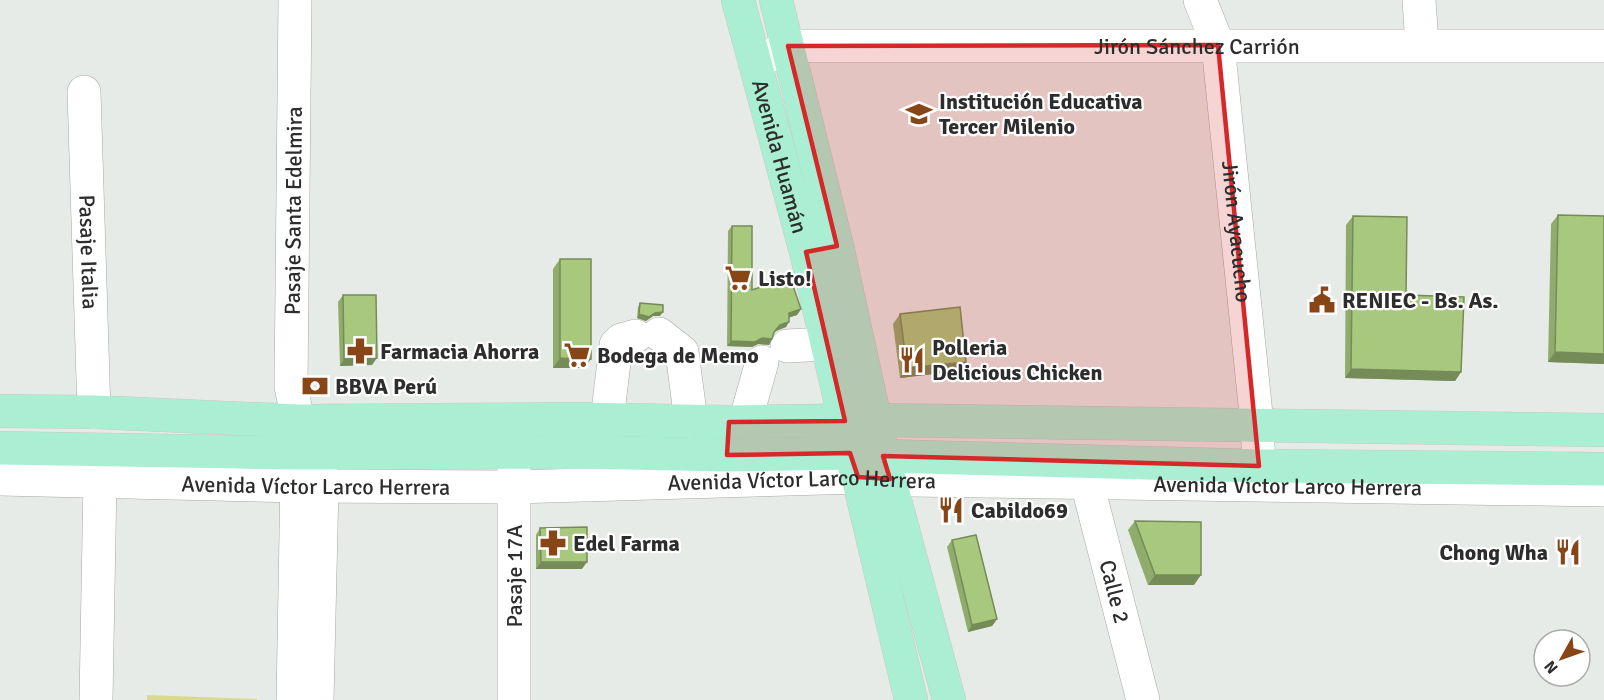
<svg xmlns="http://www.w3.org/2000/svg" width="1604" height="700" font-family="Signika,sans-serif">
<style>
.green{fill:#dada8f}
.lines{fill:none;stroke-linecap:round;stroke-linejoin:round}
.minor-casing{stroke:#a5a9a5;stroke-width:34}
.major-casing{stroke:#c8c8c8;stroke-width:34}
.minor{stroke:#fff;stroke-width:33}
.major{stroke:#aaefd4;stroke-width:33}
.wall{fill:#90ac6c}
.shaded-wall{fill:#768c58}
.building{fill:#a8c87e;stroke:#768c58;stroke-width:1.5}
.marked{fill:#d62828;fill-opacity:0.2;stroke:#d62828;stroke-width:4.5;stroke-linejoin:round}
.labels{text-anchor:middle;stroke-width:4.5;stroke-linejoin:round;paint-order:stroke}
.street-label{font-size:22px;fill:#2c2d2c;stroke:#fff}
.poi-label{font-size:22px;font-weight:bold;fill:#2c2d2c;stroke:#fff;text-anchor:start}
</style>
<rect width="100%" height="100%" fill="#e7ebe7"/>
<path class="green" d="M 147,695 L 257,699 L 257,700 L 147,700 Z"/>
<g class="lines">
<g class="minor-casing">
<g id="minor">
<path id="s1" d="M 1200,0 L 1218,45 L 1257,424 L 1259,466"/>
<path d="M 1419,0 L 1422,45"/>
<path id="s2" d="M 755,63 L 788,46 L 1604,46"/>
<path id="s3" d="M 84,92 L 94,412"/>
<path d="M 659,334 L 682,352 L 691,421"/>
<path d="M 787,346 L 828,344"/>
<path d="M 607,420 L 616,345 L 621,340 L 636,336"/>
<path d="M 745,422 L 762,362"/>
<path d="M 514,465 L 514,700"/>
<path id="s4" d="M 0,479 L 298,486 L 514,487 L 858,477 L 910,480 L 1604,490"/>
<path id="s5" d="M 1087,483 L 1143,700"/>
<path d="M 96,700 L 100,480"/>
<path id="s6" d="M 293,700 L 298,421 L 291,386 L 295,0"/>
<path d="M 317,700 L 322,486 L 320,465"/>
</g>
</g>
<g class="major-casing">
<g id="major">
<path id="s7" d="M 738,0 L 806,252 L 845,421 L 850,453 L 858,477 L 911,700"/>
<path d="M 776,0 L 837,246 L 883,456 L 949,700"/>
<path d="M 0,411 L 94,412 L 298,421 L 579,419 L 729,422 L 877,420 L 1604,430"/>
<path d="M 0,448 L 298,453 L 578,452 L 727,455 L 850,453 L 883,456 L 1259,466 L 1604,469"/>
</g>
</g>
<use href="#minor" class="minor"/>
<use href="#major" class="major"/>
</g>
<g class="wall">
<path d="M 1558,215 L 1604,216 L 1604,364 L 1548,362 L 1551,224 Z"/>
<path d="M 1353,216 L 1406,295 L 1461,372 L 1455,381 L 1345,378 L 1346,225 Z"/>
<path d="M 732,226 L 752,290 L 801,309 L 797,315 L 789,317 L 786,327 L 776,331 L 774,333 L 772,339 L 769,345 L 758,344 L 752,347 L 727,346 L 728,231 Z"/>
<path d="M 560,259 L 584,368 L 553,368 L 553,269 Z"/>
<path d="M 343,295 L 372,365 L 340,366 L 338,302 Z"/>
<path d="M 640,303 L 660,316 L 653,316 L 646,321 L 637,318 L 638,307 Z"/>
<path d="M 900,314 L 966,362 L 959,371 L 900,378 L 893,324 Z"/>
<path d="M 1135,521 L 1194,585 L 1148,585 L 1128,530 Z"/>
<path d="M 540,528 L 582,569 L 536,569 L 536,535 Z"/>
<path d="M 952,540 L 997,619 L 992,626 L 968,632 L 947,547 Z"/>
</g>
<g class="shaded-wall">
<path d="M 801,309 L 797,315 L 785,319 L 789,313 Z"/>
<path d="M 663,312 L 660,316 L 653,316 L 646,321 L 637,318 L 639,314 Z"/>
<path d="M 789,322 L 786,327 L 776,331 L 771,337 L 780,325 Z"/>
<path d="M 762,338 L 772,339 L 769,345 L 758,344 L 752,347 L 727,346 L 731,341 Z"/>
<path d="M 1555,352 L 1604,354 L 1604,364 L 1548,362 Z"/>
<path d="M 377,358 L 372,365 L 340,366 L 344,359 Z"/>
<path d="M 560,358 L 591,359 L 584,368 L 553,368 Z"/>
<path d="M 966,362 L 959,371 L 900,378 L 907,368 Z"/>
<path d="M 1351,369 L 1461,372 L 1455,381 L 1345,378 Z"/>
<path d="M 541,562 L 587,562 L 582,569 L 536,569 Z"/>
<path d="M 1155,575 L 1201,575 L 1194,585 L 1148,585 Z"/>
<path d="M 997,619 L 992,626 L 968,632 L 972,625 Z"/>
</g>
<g class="building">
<path d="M 1558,215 L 1604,216 L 1604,354 L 1555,352 Z"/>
<path d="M 1353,216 L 1407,217 L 1406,295 L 1464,297 L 1461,372 L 1351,369 Z"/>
<path d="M 732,226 L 752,226 L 752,290 L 790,277 L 801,309 L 789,313 L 789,322 L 780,325 L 774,332 L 772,339 L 762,338 L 755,342 L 731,341 Z"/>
<path d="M 560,259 L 591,259 L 591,359 L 560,358 Z"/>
<path d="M 343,295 L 376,295 L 377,358 L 344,359 Z"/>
<path d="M 640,303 L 663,305 L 663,312 L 655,313 L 649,317 L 639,314 Z"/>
<path d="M 960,307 L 966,362 L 907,368 L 900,314 Z"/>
<path d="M 1135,521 L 1201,522 L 1201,575 L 1155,575 Z"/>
<path d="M 587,527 L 587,562 L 541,562 L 540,528 Z"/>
<path d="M 976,535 L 997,619 L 972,625 L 952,540 Z"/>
</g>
<path class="marked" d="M 1218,45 L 1259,466 L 883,456 L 890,479 L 858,477 L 850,453 L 727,455 L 729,422 L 845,421 L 806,252 L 837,246 L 788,46 Z"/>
<defs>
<g id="school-bare" transform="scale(2.07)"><path d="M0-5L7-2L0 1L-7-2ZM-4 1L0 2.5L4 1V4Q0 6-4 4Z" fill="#884516" stroke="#fff" stroke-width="2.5" paint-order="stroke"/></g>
<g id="supermarket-bare" transform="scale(2.07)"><path d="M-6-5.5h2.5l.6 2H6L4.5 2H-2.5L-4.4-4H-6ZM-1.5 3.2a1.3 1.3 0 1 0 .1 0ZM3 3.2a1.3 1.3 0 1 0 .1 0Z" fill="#884516" stroke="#fff" stroke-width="2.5" paint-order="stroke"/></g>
<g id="civic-bare" transform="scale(2.07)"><path d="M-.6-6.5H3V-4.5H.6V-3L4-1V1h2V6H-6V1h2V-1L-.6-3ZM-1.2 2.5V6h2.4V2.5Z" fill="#884516" stroke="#fff" stroke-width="2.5" paint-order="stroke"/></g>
<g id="pharmacy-bare" transform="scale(2.07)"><path d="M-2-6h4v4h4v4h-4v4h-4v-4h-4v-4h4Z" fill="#884516" stroke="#fff" stroke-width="2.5" paint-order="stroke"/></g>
<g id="restaurant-bare" transform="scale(2.07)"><path d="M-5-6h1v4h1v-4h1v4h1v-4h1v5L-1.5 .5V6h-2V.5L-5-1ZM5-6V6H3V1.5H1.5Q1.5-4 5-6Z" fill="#884516" stroke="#fff" stroke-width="2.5" paint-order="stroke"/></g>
<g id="bank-bare" transform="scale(2.07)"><path d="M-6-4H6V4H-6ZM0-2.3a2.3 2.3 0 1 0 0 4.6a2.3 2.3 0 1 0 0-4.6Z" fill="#884516" stroke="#fff" stroke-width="2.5" paint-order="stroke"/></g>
</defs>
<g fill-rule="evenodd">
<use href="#school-bare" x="919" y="114"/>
<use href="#supermarket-bare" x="738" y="278"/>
<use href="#civic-bare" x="1322" y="300"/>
<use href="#pharmacy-bare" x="360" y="351"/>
<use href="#supermarket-bare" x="577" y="355"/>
<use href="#restaurant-bare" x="912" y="360"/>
<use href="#bank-bare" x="315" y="386"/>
<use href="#restaurant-bare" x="951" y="510"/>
<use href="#pharmacy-bare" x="553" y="543"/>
<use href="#restaurant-bare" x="1568" y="552"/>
</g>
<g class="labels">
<g class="street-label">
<text dy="8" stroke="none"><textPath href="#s2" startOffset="446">Jirón Sánchez Carrión</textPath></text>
<text dy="8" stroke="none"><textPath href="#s7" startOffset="162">Avenida Huamán</textPath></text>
<text dy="8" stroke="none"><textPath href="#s6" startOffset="490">Pasaje Santa Edelmira</textPath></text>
<text dy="8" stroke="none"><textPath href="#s1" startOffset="236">Jirón Ayacucho</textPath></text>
<text dy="8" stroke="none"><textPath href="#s3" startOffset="160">Pasaje Italia</textPath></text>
<text dy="8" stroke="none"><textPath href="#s4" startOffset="802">Avenida Víctor Larco Herrera</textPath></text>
<text dy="8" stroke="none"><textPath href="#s4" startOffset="316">Avenida Víctor Larco Herrera</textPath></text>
<text dy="8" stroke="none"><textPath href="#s4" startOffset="1288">Avenida Víctor Larco Herrera</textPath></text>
<text transform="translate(514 576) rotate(-90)" y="8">Pasaje 17A</text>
<text dy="8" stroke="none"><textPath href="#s5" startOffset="112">Calle 2</textPath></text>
</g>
<g class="poi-label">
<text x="939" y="109">Institución Educativa<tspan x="939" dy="25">Tercer Milenio</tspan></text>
<text x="758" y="286">Listo!</text>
<text x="1342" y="308">RENIEC - Bs. As.</text>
<text x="932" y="355">Polleria<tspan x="932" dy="25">Delicious Chicken</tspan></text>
<text x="380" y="359">Farmacia Ahorra</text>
<text x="597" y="363">Bodega de Memo</text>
<text x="335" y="394">BBVA Perú</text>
<text x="971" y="518">Cabildo69</text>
<text x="573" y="551">Edel Farma</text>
<text x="1548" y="560" text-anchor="end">Chong Wha</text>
</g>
</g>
<g transform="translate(1562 658) rotate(230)"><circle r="28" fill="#ffffff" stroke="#ababab" stroke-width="1.5"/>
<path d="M0-4.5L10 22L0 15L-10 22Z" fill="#884516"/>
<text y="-9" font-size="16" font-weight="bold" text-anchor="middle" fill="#2c2d2c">N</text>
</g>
</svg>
